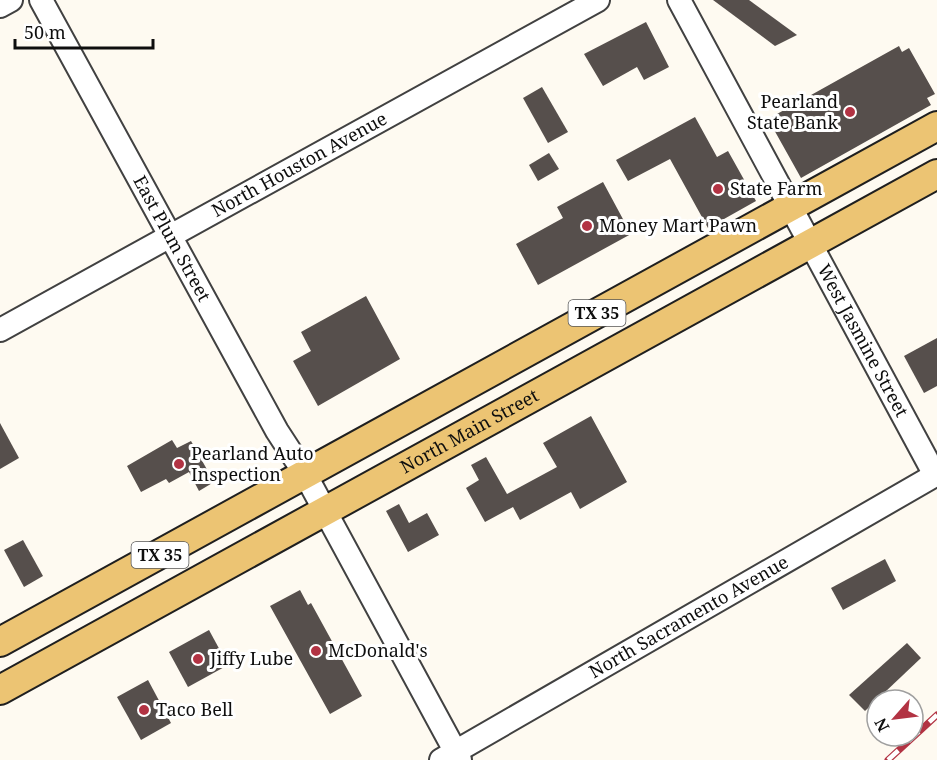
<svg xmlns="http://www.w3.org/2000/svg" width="937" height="760" font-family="'Noto Serif',serif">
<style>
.building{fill:#564f4c}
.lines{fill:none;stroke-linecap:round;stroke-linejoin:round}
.minor-casing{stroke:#414141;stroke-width:26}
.major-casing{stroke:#1f1f1f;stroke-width:32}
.minor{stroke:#fff;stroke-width:22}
.major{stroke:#ecc473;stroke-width:28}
.rail-casing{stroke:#b23343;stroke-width:7}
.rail{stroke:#fff;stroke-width:4.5;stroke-dasharray:14;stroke-linecap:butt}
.poi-dot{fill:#b23343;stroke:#fff;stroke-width:2}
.labels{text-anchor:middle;stroke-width:6;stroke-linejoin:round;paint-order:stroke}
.shield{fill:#fff;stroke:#565656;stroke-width:1.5}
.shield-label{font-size:16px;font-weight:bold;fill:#0e0e0e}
.poi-label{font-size:18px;fill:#0e0e0e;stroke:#fff;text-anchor:start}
.street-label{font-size:18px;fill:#0e0e0e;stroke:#fff}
</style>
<rect width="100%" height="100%" fill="#fefaf1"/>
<g class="building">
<path d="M 713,0 L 749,0 L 797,35 L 775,46 Z"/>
<path d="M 646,22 L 669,67 L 644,80 L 637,67 L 603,86 L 584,54 Z"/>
<path d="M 899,46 L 902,52 L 909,48 L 935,94 L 927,98 L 931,105 L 801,178 L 768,119 Z"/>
<path d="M 542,87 L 568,132 L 548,143 L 523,98 Z"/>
<path d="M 695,117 L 717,157 L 728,151 L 756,201 L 708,228 L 670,159 L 628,181 L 616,160 Z"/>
<path d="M 549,153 L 559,169 L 538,181 L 529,165 Z"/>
<path d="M 603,182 L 631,234 L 538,285 L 516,244 L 563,218 L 557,207 Z"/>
<path d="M 366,296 L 400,359 L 318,406 L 293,361 L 311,351 L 301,332 Z"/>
<path d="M 937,338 L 937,386 L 924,393 L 904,356 Z"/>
<path d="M 591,416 L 627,482 L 580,509 L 571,492 L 520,520 L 513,507 L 485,522 L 466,488 L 479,480 L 471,465 L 486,457 L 507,494 L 557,467 L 543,443 Z"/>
<path d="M 0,423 L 19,458 L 0,469 Z"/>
<path d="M 172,440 L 177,448 L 191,441 L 214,482 L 199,491 L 189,472 L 169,483 L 166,479 L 141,492 L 127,466 Z"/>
<path d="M 399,504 L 409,523 L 427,513 L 439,535 L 408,552 L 386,511 Z"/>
<path d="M 23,540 L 43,576 L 24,587 L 4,550 Z"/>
<path d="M 885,559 L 896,581 L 843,610 L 831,588 Z"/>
<path d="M 300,590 L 308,605 L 311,603 L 362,696 L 330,714 L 270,606 Z"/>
<path d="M 209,630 L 228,665 L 188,687 L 169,652 Z"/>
<path d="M 907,643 L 921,658 L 865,711 L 849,695 Z"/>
<path d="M 148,680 L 171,723 L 141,740 L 117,697 Z"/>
</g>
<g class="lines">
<g class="minor-casing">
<g id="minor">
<path id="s1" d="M 41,0 L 277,431 L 305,474 L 460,760"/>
<path id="s2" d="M 679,0 L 935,475"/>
<path d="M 0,6 L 11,0"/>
<path id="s3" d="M 0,330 L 598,0"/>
<path id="s4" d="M 441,760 L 937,474"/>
</g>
</g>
<g class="major-casing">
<g id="major">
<path d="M 0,642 L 937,126"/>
<path id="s5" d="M 0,690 L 937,174"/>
</g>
</g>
<use href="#minor" class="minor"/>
<use href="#major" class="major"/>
<g class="rail-casing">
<path id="rail" d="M 888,760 L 937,715"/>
</g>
<use href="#rail" class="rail"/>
</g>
<g class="poi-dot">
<circle cx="850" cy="112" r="6"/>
<circle cx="718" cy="189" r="6"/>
<circle cx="587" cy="226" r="6"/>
<circle cx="179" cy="464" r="6"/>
<circle cx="316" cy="651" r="6"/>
<circle cx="198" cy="659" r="6"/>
<circle cx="144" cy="710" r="6"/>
</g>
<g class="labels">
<g class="shield">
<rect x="568.5" y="300" width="57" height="26" rx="4.5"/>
<rect x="131.5" y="542" width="57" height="26" rx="4.5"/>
</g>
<g class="shield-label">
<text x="597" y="319">TX 35</text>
<text x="160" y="561">TX 35</text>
</g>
<g class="poi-label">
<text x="838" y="108" text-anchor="end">Pearland<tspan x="838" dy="21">State Bank</tspan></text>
<text x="730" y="195">State Farm</text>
<text x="599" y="232">Money Mart Pawn</text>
<text x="191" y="460">Pearland Auto<tspan x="191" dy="21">Inspection</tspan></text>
<text x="328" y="657">McDonald's</text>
<text x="210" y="665">Jiffy Lube</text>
<text x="156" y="716">Taco Bell</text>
</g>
<g class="street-label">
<text dy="6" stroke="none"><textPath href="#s3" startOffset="342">North Houston Avenue</textPath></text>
<text dy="6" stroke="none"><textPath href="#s1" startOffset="272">East Plum Street</textPath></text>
<text dy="6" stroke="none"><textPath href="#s2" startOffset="387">West Jasmine Street</textPath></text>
<text dy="6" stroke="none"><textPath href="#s5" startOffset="536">North Main Street</textPath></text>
<text dy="6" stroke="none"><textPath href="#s4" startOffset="286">North Sacramento Avenue</textPath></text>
</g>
</g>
<g transform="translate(895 718) rotate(242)"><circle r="28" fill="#ffffff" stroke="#9f9f9f" stroke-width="1.5"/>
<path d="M0-4.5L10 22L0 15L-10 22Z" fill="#b23343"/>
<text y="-9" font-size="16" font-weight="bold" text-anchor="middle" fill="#0e0e0e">N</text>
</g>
<path d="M15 39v9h138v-9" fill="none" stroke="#0e0e0e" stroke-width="3"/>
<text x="24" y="39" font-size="18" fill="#0e0e0e" stroke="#ffffff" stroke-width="4.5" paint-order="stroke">50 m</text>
</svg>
